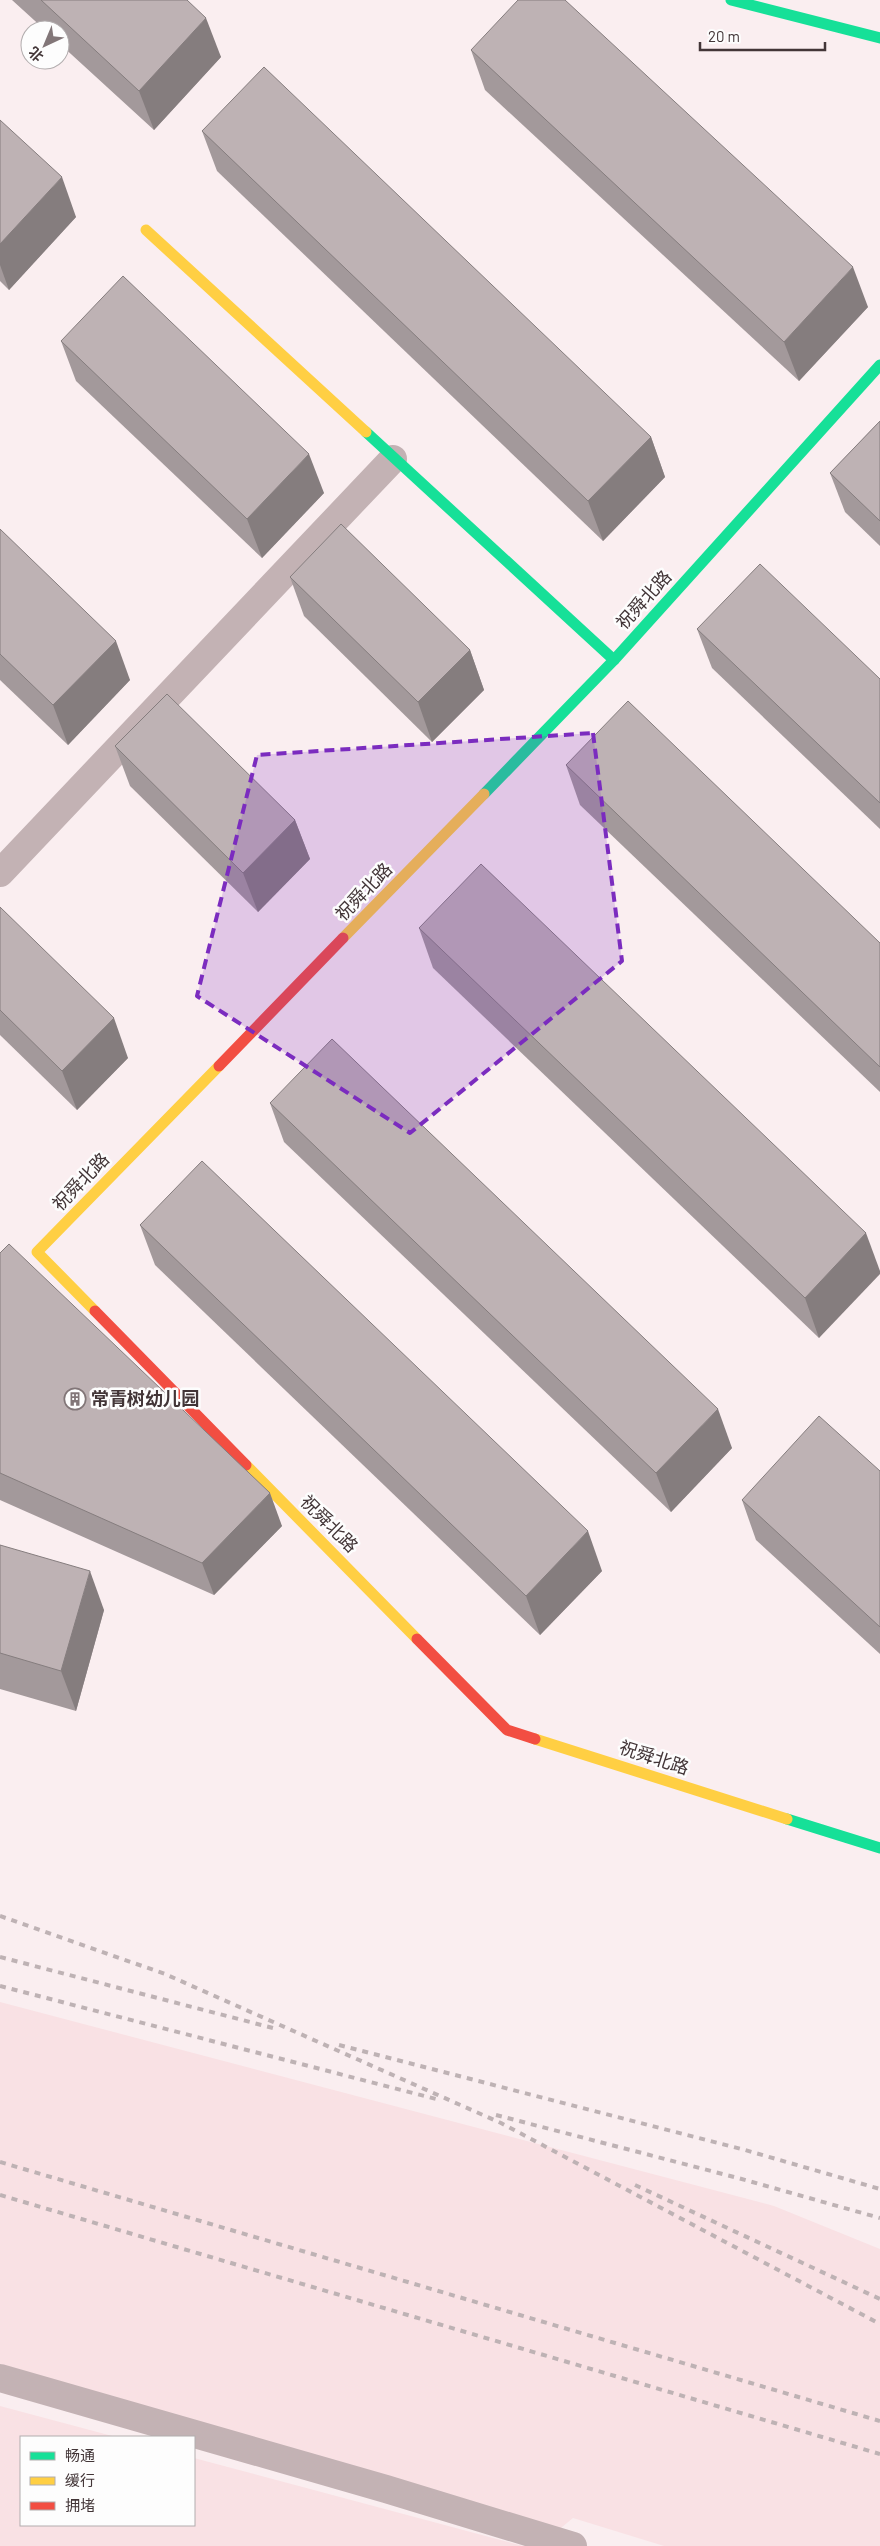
<svg xmlns="http://www.w3.org/2000/svg" width="880" height="2546" font-family="Barlow,'Noto Sans SC',sans-serif">
<style>
.built{fill:#f9e1e4}
.lines{fill:none;stroke-linecap:round;stroke-linejoin:round}
.street{stroke:#c3b2b4;stroke-width:28}
.fast{stroke:#16e098;stroke-width:11}
.slow{stroke:#ffcf43;stroke-width:11}
.jam{stroke:#f24e42;stroke-width:11}
.rail{stroke:#beb2b4;stroke-width:4;stroke-dasharray:6 6;stroke-linecap:butt}
.wall{fill:#a3999b}
.shaded-wall{fill:#857d7e}
.building{fill:#beb2b4;stroke:#857d7e}
.marked{fill:#7b2cbf;fill-opacity:0.2;stroke:#7b2cbf;stroke-width:4;stroke-dasharray:10 6;stroke-linejoin:round}
.labels{text-anchor:middle;stroke-width:5;stroke-linejoin:round;paint-order:stroke}
.street-label{font-size:18px;fill:#423537;stroke:#fdfdfd}
.poi-label{font-size:18px;font-weight:bold;fill:#423537;stroke:#fdfdfd;text-anchor:start}
</style>
<rect width="100%" height="100%" fill="#faeef0"/>
<g class="built">
<path d="M 0,2002 L 774,2206 L 880,2249 L 880,2546 L 664,2546 L 573,2518 L 556,2532 L 0,2364 Z"/>
<path d="M 0,2406 L 116,2437 L 21,2437 L 21,2525 L 194,2525 L 194,2458 L 523,2546 L 0,2546 Z"/>
</g>
<g class="lines">
<g class="street">
<path d="M 0,873 L 393,459"/>
<path d="M 0,2378 L 386,2489 L 573,2546"/>
</g>
<g class="fast">
<path d="M 731,0 L 880,38"/>
<path d="M 366,432 L 614,660"/>
<path d="M 484,794 L 614,660 L 880,365"/>
<path d="M 787,1819 L 880,1848"/>
</g>
<g class="slow">
<path d="M 146,230 L 366,432"/>
<path d="M 343,938 L 484,794"/>
<path d="M 95,1311 L 37,1252 L 219,1066"/>
<path d="M 246,1465 L 417,1639"/>
<path d="M 535,1739 L 787,1819"/>
</g>
<g class="jam">
<path d="M 219,1066 L 343,938"/>
<path d="M 95,1311 L 246,1465"/>
<path d="M 417,1639 L 507,1730 L 535,1739"/>
</g>
<g class="rail">
<path d="M 0,1916 L 165,1974 L 501,2123 L 880,2324"/>
<path d="M 0,1957 L 273,2028"/>
<path d="M 0,1986 L 436,2099"/>
<path d="M 339,2045 L 745,2150 L 880,2189"/>
<path d="M 496,2115 L 738,2178 L 880,2218"/>
<path d="M 0,2162 L 880,2421"/>
<path d="M 635,2185 L 880,2299"/>
<path d="M 0,2195 L 880,2454"/>
</g>
</g>
<g class="wall">
<path d="M 12,0 L 187,0 L 221,57 L 154,130 L 60,44 L 60,30 L 45,30 Z"/>
<path d="M 471,50 L 868,307 L 799,381 L 485,90 Z"/>
<path d="M 0,120 L 76,217 L 9,290 L 0,281 Z"/>
<path d="M 202,131 L 651,437 L 665,477 L 603,541 L 217,171 Z"/>
<path d="M 61,341 L 324,493 L 262,558 L 76,381 Z"/>
<path d="M 880,421 L 880,546 L 845,512 L 830,473 Z"/>
<path d="M 0,529 L 130,680 L 68,745 L 0,680 Z"/>
<path d="M 290,577 L 470,650 L 484,690 L 432,742 L 304,616 Z"/>
<path d="M 697,629 L 880,679 L 880,829 L 712,668 Z"/>
<path d="M 115,746 L 295,820 L 310,859 L 258,912 L 130,786 Z"/>
<path d="M 566,765 L 880,943 L 880,1092 L 580,805 Z"/>
<path d="M 0,907 L 128,1058 L 77,1110 L 0,1035 Z"/>
<path d="M 419,928 L 866,1233 L 819,1338 L 433,968 Z"/>
<path d="M 270,1103 L 732,1448 L 671,1512 L 284,1142 Z"/>
<path d="M 140,1225 L 602,1571 L 540,1635 L 155,1265 Z"/>
<path d="M 0,1253 L 282,1526 L 214,1595 L 0,1500 Z"/>
<path d="M 880,1471 L 880,1654 L 756,1540 L 742,1500 Z"/>
<path d="M 0,1545 L 104,1610 L 76,1711 L 0,1689 Z"/>
</g>
<g class="shaded-wall">
<path d="M 206,18 L 221,57 L 154,130 L 139,91 Z"/>
<path d="M 62,177 L 76,217 L 9,290 L 0,265 L 0,244 Z"/>
<path d="M 853,267 L 868,307 L 799,381 L 784,342 Z"/>
<path d="M 651,437 L 665,477 L 603,541 L 588,501 Z"/>
<path d="M 309,454 L 324,493 L 262,558 L 247,519 Z"/>
<path d="M 116,641 L 130,680 L 68,745 L 53,705 Z"/>
<path d="M 470,650 L 484,690 L 432,742 L 418,702 Z"/>
<path d="M 295,820 L 310,859 L 258,912 L 243,873 Z"/>
<path d="M 114,1018 L 128,1058 L 77,1110 L 62,1071 Z"/>
<path d="M 866,1233 L 880,1271 L 880,1274 L 819,1338 L 805,1298 Z"/>
<path d="M 718,1409 L 732,1448 L 671,1512 L 656,1473 Z"/>
<path d="M 270,1493 L 282,1526 L 214,1595 L 202,1563 Z"/>
<path d="M 588,1531 L 602,1571 L 540,1635 L 526,1596 Z"/>
<path d="M 90,1571 L 104,1610 L 76,1711 L 61,1671 Z"/>
</g>
<g class="building">
<path d="M 41,0 L 187,0 L 206,18 L 139,91 Z"/>
<path d="M 518,0 L 565,0 L 853,267 L 784,342 L 471,50 Z"/>
<path d="M 264,67 L 651,437 L 588,501 L 202,131 Z"/>
<path d="M 0,120 L 62,177 L 0,244 Z"/>
<path d="M 123,276 L 309,454 L 247,519 L 61,341 Z"/>
<path d="M 880,421 L 880,521 L 830,473 Z"/>
<path d="M 341,524 L 470,650 L 418,702 L 290,577 Z"/>
<path d="M 0,529 L 116,641 L 53,705 L 0,654 Z"/>
<path d="M 760,564 L 880,679 L 880,803 L 697,629 Z"/>
<path d="M 167,694 L 295,820 L 243,873 L 115,746 Z"/>
<path d="M 628,701 L 880,943 L 880,1067 L 566,765 Z"/>
<path d="M 481,864 L 866,1233 L 805,1298 L 419,928 Z"/>
<path d="M 0,907 L 114,1018 L 62,1071 L 0,1010 Z"/>
<path d="M 332,1039 L 718,1409 L 656,1473 L 270,1103 Z"/>
<path d="M 202,1161 L 588,1531 L 526,1596 L 140,1225 Z"/>
<path d="M 9,1244 L 270,1493 L 202,1563 L 0,1473 L 0,1253 Z"/>
<path d="M 819,1416 L 880,1471 L 880,1627 L 742,1500 Z"/>
<path d="M 0,1545 L 90,1571 L 61,1671 L 0,1653 Z"/>
</g>
<path class="marked" d="M 593,733 L 622,961 L 410,1133 L 197,996 L 257,755 Z"/>
<defs>
<g id="building-ring" transform="scale(1.125)"><circle r="9.5" fill="#fdfdfd" stroke="#827678" stroke-width="1.5"/><path d="M-4-6H4V6H1V3H-1V6H-4ZM-2.5-4.3h1.7v1.8h-1.7ZM.8-4.3h1.7v1.8H.8ZM-2.5-1h1.7V.8h-1.7ZM.8-1h1.7V.8H.8Z" fill="#827678"/></g>
</defs>
<g fill-rule="evenodd">
<use href="#building-ring" x="75" y="1399"/>
</g>
<g class="labels">
<g class="street-label">
<text transform="translate(644 600) rotate(-48)" y="6">祝舜北路</text>
<text transform="translate(364 892) rotate(-46)" y="6">祝舜北路</text>
<text transform="translate(81 1182) rotate(-46)" y="6">祝舜北路</text>
<text transform="translate(329 1524) rotate(45)" y="6">祝舜北路</text>
<text transform="translate(654 1758) rotate(18)" y="6">祝舜北路</text>
</g>
<g class="poi-label">
<text x="91" y="1405">常青树幼儿园</text>
</g>
</g>
<rect x="20" y="2436" width="175" height="90" fill="#fdfdfd" stroke="#b2adae"/>
<rect x="30" y="2452" width="25" height="8" fill="#16e098" stroke="#b2adae"/>
<text x="65" y="2461" font-size="15" fill="#423537">畅通</text>
<rect x="30" y="2477" width="25" height="8" fill="#ffcf43" stroke="#b2adae"/>
<text x="65" y="2486" font-size="15" fill="#423537">缓行</text>
<rect x="30" y="2502" width="25" height="8" fill="#f24e42" stroke="#b2adae"/>
<text x="65" y="2511" font-size="15" fill="#423537">拥堵</text>
<g transform="translate(45 45) rotate(224)"><circle r="24" fill="#fdfdfd" stroke="#b2adae"/>
<path d="M0-4L9 19L0 12L-9 19Z" fill="#827678"/>
<text y="-8" font-size="14" font-weight="bold" text-anchor="middle" fill="#423537">北</text>
</g>
<path d="M700 42v8h125v-8" fill="none" stroke="#423537" stroke-width="2.5"/>
<text x="708" y="42" font-size="15" fill="#423537" stroke="#fdfdfd" stroke-width="4" paint-order="stroke">20 m</text>
</svg>
